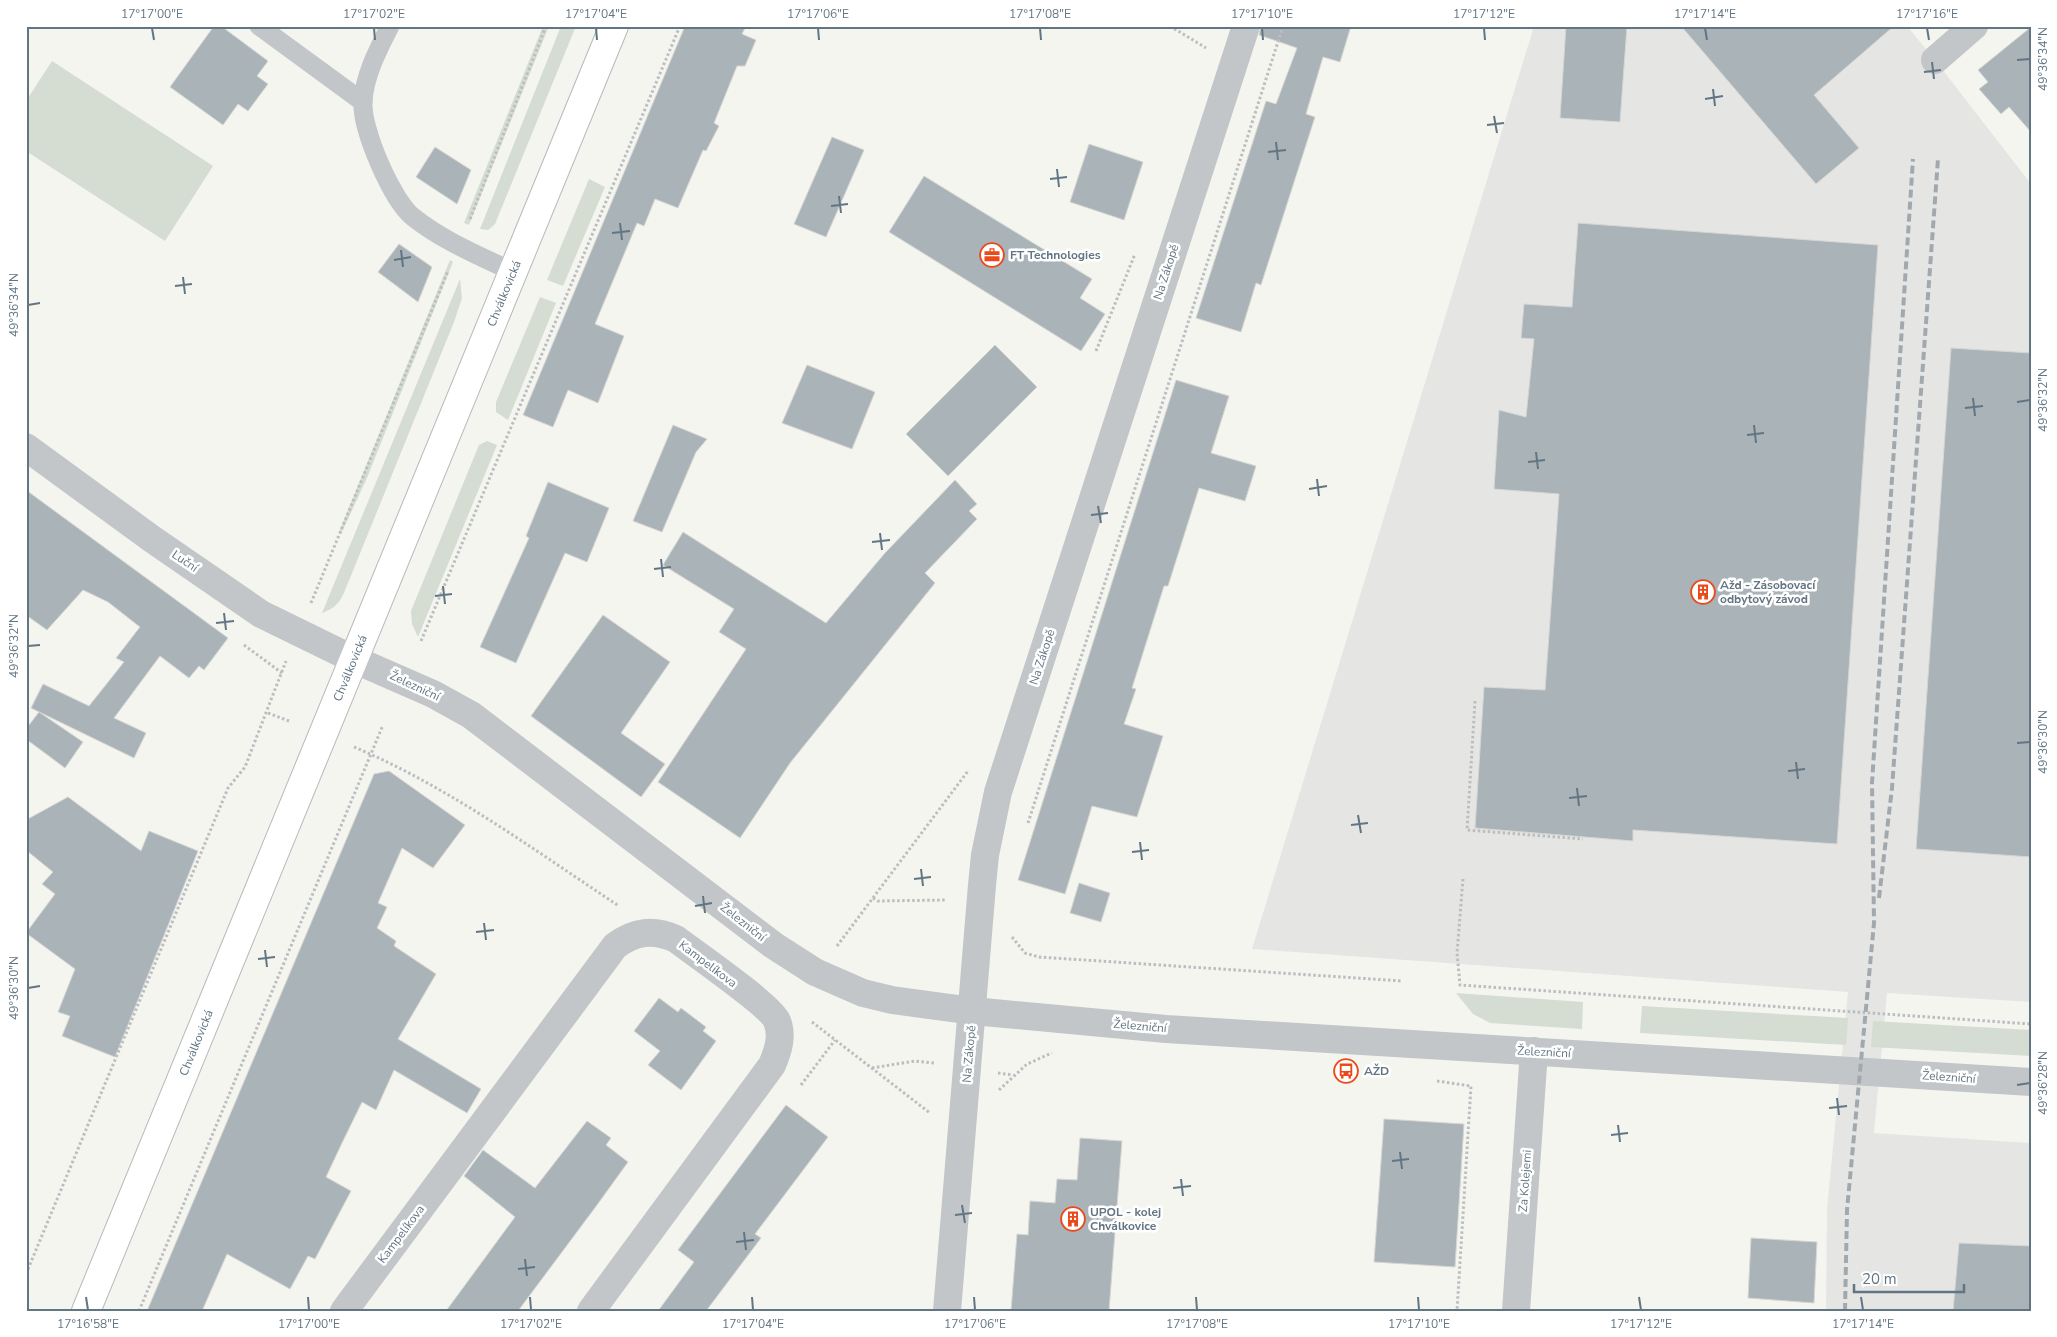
<svg xmlns="http://www.w3.org/2000/svg" width="2057" height="1337" font-family="'Nunito Sans',sans-serif">
<style>
.built{fill:#e5e6e4}
.green{fill:#d5dcd1}
.building{fill:#aab3b7;stroke:#d6d6d3}
.lines{fill:none;stroke-linecap:round;stroke-linejoin:round}
.primary-casing{stroke:#b5b9bd;stroke-width:30}
.path{stroke:#bbbec0;stroke-width:3;stroke-dasharray:2.5 2.5;stroke-linecap:butt}
.lane{stroke:#c2c6c9;stroke-width:19}
.street{stroke:#c2c6c9;stroke-width:28}
.primary{stroke:#fff;stroke-width:28}
.rail{stroke:#a2a9ae;stroke-width:4;stroke-dasharray:8 4;stroke-linecap:butt}
.ticks{fill:none;stroke:#627583;stroke-width:2}
.labels{text-anchor:middle;stroke-width:5;stroke-linejoin:round;paint-order:stroke}
.poi-label{font-size:12px;font-weight:bold;fill:#627583;stroke:#fff;text-anchor:start}
.street-label{font-size:12px;fill:#627583;stroke:#fff}
.neatline{fill:none;stroke:#627583;stroke-width:2}
.ticks-label{font-size:12px;text-anchor:middle;fill:#627583}
</style>
<rect width="100%" height="100%" fill="#f5f5f0"/>
<path class="built" d="M 1534,26 L 1907,26 L 1935,60 L 2031,184 L 2031,1002 L 1887,993 L 1874,1133 L 2031,1143 L 2031,1311 L 1826,1311 L 1827,1209 L 1848,992 L 1252,949 Z"/>
<g class="green">
<path d="M 543,26 L 549,26 L 469,225 L 464,223 Z"/>
<path d="M 561,26 L 576,26 L 495,224 L 488,230 L 480,229 Z"/>
<path d="M 52,61 L 213,166 L 165,241 L 26,151 L 26,101 Z"/>
<path d="M 589,179 L 605,187 L 563,286 L 547,280 Z"/>
<path d="M 450,260 L 453,262 L 367,478 L 341,534 L 339,532 Z"/>
<path d="M 460,279 L 462,298 L 454,322 L 348,583 C 342,598 339,607 322,613 Z"/>
<path d="M 540,297 L 556,303 L 508,420 L 496,412 L 496,402 Z"/>
<path d="M 487,441 L 497,445 L 418,637 L 412,624 L 411,611 L 479,445 Z"/>
<path d="M 1456,993 L 1583,1002 L 1582,1029 L 1490,1023 L 1473,1014 Z"/>
<path d="M 1642,1006 L 1848,1018 L 1846,1045 L 1640,1033 Z"/>
<path d="M 1873,1021 L 2031,1030 L 2031,1056 L 1871,1047 Z"/>
</g>
<g class="building">
<path d="M 214,26 L 221,26 L 268,61 L 257,76 L 268,84 L 248,111 L 238,104 L 223,125 L 170,87 Z"/>
<path d="M 685,26 L 746,26 L 742,34 L 756,40 L 745,66 L 737,66 L 714,123 L 719,126 L 706,151 L 703,150 L 678,208 L 655,199 L 644,226 L 637,223 L 595,324 L 624,336 L 598,403 L 568,390 L 553,427 L 523,415 Z"/>
<path d="M 1261,26 L 1351,26 L 1340,62 L 1323,57 L 1306,114 L 1315,117 L 1261,285 L 1256,283 L 1241,332 L 1196,318 L 1266,101 L 1276,104 L 1297,48 L 1259,35 Z"/>
<path d="M 1566,26 L 1627,26 L 1620,122 L 1560,118 Z"/>
<path d="M 1681,26 L 1894,26 L 1814,95 L 1859,148 L 1816,184 Z"/>
<path d="M 2031,27 L 2031,132 L 2009,107 L 2001,114 L 1979,89 L 1988,82 L 1978,70 Z"/>
<path d="M 832,137 L 864,150 L 826,237 L 794,224 Z"/>
<path d="M 1089,144 L 1143,162 L 1124,220 L 1070,202 Z"/>
<path d="M 435,147 L 471,170 L 457,204 L 416,177 Z"/>
<path d="M 924,176 L 1092,279 L 1080,298 L 1105,314 L 1081,351 L 889,232 Z"/>
<path d="M 1578,223 L 1878,245 L 1837,844 L 1633,830 L 1633,841 L 1475,828 L 1484,687 L 1545,690 L 1559,494 L 1494,489 L 1499,410 L 1526,417 L 1534,339 L 1521,338 L 1524,304 L 1572,307 Z"/>
<path d="M 399,244 L 432,267 L 418,302 L 378,272 Z"/>
<path d="M 995,345 L 1037,387 L 948,476 L 906,434 Z"/>
<path d="M 1951,348 L 2031,353 L 2031,857 L 1916,849 Z"/>
<path d="M 807,365 L 875,392 L 852,449 L 782,423 Z"/>
<path d="M 1176,380 L 1229,396 L 1211,453 L 1256,466 L 1245,501 L 1199,488 L 1168,586 L 1164,586 L 1132,688 L 1136,689 L 1124,724 L 1163,736 L 1137,817 L 1092,806 L 1065,894 L 1018,880 Z"/>
<path d="M 673,425 L 707,439 L 696,452 L 662,532 L 633,521 Z"/>
<path d="M 955,480 L 977,504 L 969,511 L 977,519 L 925,573 L 935,583 L 790,763 L 740,838 L 658,782 L 746,649 L 719,632 L 734,609 L 663,565 L 683,532 L 826,623 L 885,553 Z"/>
<path d="M 548,482 L 609,508 L 587,562 L 565,553 L 516,663 L 480,647 L 529,538 L 526,536 Z"/>
<path d="M 26,490 L 228,638 L 204,670 L 199,666 L 189,678 L 160,656 L 114,718 L 146,733 L 134,758 L 31,708 L 43,684 L 89,706 L 124,662 L 116,658 L 140,627 L 108,602 L 83,590 L 47,630 L 26,615 Z"/>
<path d="M 603,615 L 670,662 L 621,733 L 665,764 L 641,797 L 531,716 Z"/>
<path d="M 39,712 L 83,742 L 65,768 L 26,739 L 26,729 Z"/>
<path d="M 389,771 L 465,825 L 433,868 L 402,848 L 378,903 L 387,907 L 377,928 L 396,941 L 394,946 L 436,974 L 398,1039 L 481,1089 L 467,1113 L 394,1070 L 376,1110 L 362,1102 L 341,1145 L 326,1177 L 351,1191 L 315,1259 L 308,1256 L 290,1289 L 227,1254 L 202,1311 L 147,1311 L 374,774 Z"/>
<path d="M 68,797 L 141,851 L 149,831 L 198,851 L 115,1057 L 62,1036 L 70,1016 L 58,1012 L 75,969 L 26,933 L 55,894 L 42,884 L 53,872 L 26,850 L 26,820 Z"/>
<path d="M 1079,883 L 1110,893 L 1101,922 L 1070,913 Z"/>
<path d="M 659,998 L 678,1012 L 681,1008 L 706,1027 L 703,1031 L 716,1041 L 681,1090 L 648,1065 L 660,1051 L 634,1031 Z"/>
<path d="M 786,1105 L 828,1137 L 755,1234 L 761,1238 L 706,1311 L 658,1311 L 694,1262 L 678,1250 Z"/>
<path d="M 1384,1119 L 1464,1124 L 1455,1267 L 1374,1262 Z"/>
<path d="M 587,1121 L 611,1138 L 606,1145 L 628,1162 L 597,1205 L 518,1311 L 446,1311 L 515,1217 L 464,1176 L 483,1150 L 535,1188 Z"/>
<path d="M 1080,1138 L 1122,1141 L 1109,1311 L 1011,1311 L 1017,1234 L 1028,1235 L 1030,1201 L 1055,1203 L 1057,1179 L 1077,1180 Z"/>
<path d="M 1751,1238 L 1817,1242 L 1814,1303 L 1748,1298 Z"/>
<path d="M 1959,1243 L 2031,1246 L 2031,1311 L 1953,1311 Z"/>
</g>
<g class="lines">
<g class="primary-casing">
<g id="primary">
<path id="s1" d="M 86,1311 L 614,26"/>
</g>
</g>
<g class="path">
<path d="M 1170,26 L 1206,48"/>
<path d="M 470,219 L 546,26"/>
<path d="M 1096,351 L 1135,254"/>
<path d="M 311,603 L 448,271"/>
<path d="M 421,641 L 680,26"/>
<path d="M 244,645 L 282,673"/>
<path d="M 1475,701 L 1467,830 L 1583,839"/>
<path d="M 268,713 L 289,721"/>
<path d="M 354,747 C 449,787 534,850 619,906"/>
<path d="M 1028,823 L 1283,26"/>
<path d="M 1463,879 L 1457,953 L 1460,985 L 2031,1024"/>
<path d="M 873,898 L 878,901 L 947,900"/>
<path d="M 1012,937 L 1025,953 L 1039,957 L 1402,981"/>
<path d="M 837,946 L 968,771"/>
<path d="M 812,1022 L 930,1113"/>
<path d="M 872,1068 L 915,1061 L 935,1063"/>
<path d="M 998,1073 L 1013,1075"/>
<path d="M 1437,1081 L 1471,1086 L 1457,1311"/>
<path d="M 801,1085 L 835,1040"/>
<path d="M 999,1090 L 1027,1064 L 1052,1053"/>
<path d="M 26,1274 L 228,788 L 245,767 L 286,661"/>
<path d="M 139,1311 L 383,725"/>
</g>
<g class="lane">
<path d="M 259,26 L 363,102"/>
<path d="M 390,26 C 378,50 365,74 363,101 C 361,129 392,200 413,217 C 443,241 480,256 513,272"/>
</g>
<g class="street">
<path d="M 1935,60 L 1974,26"/>
<path d="M 26,447 L 152,539 L 261,614 L 353,659 L 433,694 L 471,715 L 773,945 L 815,972 L 863,993 L 892,1000 L 973,1011 L 1166,1029 L 2031,1082"/>
<path d="M 344,1311 L 615,946 C 635,931 653,929 676,939 C 693,952 771,1006 777,1021 C 783,1036 778,1051 772,1065 L 591,1311"/>
<path d="M 947,1311 L 982,885 L 985,855 L 998,792 L 1246,26"/>
<path d="M 1516,1311 L 1534,1051"/>
</g>
<use href="#primary" class="primary"/>
<g class="rail">
<path d="M 1879,898 L 1892,788 L 1938,159"/>
<path d="M 1845,1311 L 1847,1210 L 1874,923 L 1872,783 L 1913,159"/>
</g>
</g>
<path class="ticks" d="M 152,28 L 154,40M 374,28 L 375,40M 596,28 L 597,40M 818,28 L 819,40M 1040,28 L 1041,40M 1262,28 L 1263,40M 1484,28 L 1485,40M 1705,28 L 1707,40M 1927,28 L 1929,40M 2017,60 L 2030,59M 1932,62 L 1934,79M 1924,72 L 1941,70M 1713,89 L 1715,106M 1705,99 L 1723,96M 1494,116 L 1497,133M 1487,125 L 1504,123M 1276,142 L 1278,160M 1268,152 L 1286,150M 1057,169 L 1059,187M 1050,179 L 1067,177M 839,196 L 841,213M 831,206 L 848,204M 620,223 L 622,240M 612,233 L 630,231M 401,250 L 403,267M 394,260 L 411,257M 183,277 L 185,294M 175,286 L 192,284M 28,305 L 40,303M 1973,398 L 1975,416M 2017,402 L 2030,400M 1965,408 L 1983,406M 1754,425 L 1756,443M 1747,435 L 1764,433M 1536,452 L 1538,469M 1528,462 L 1545,460M 1317,479 L 1319,496M 1309,489 L 1327,486M 1098,506 L 1101,523M 1091,515 L 1108,513M 880,533 L 882,550M 872,542 L 890,540M 661,559 L 663,577M 654,569 L 671,567M 443,586 L 445,604M 435,596 L 452,594M 224,613 L 226,630M 216,623 L 234,621M 28,646 L 40,645M 2017,743 L 2030,742M 1796,762 L 1798,779M 1788,771 L 1805,769M 1577,788 L 1579,806M 1569,798 L 1587,796M 1358,815 L 1361,833M 1351,825 L 1368,823M 1140,842 L 1142,860M 1132,852 L 1149,850M 921,869 L 923,886M 914,879 L 931,877M 703,896 L 705,913M 695,906 L 712,903M 484,923 L 486,940M 476,932 L 494,930M 265,950 L 267,967M 258,959 L 275,957M 28,988 L 40,986M 2017,1085 L 2030,1083M 1837,1098 L 1839,1115M 1829,1108 L 1847,1106M 1618,1125 L 1620,1142M 1611,1135 L 1628,1133M 1400,1152 L 1402,1169M 1392,1161 L 1409,1159M 1181,1179 L 1183,1196M 1173,1188 L 1191,1186M 962,1205 L 965,1223M 955,1215 L 972,1213M 744,1232 L 746,1250M 736,1242 L 754,1240M 525,1259 L 527,1276M 518,1269 L 535,1267M 86,1297 L 88,1310M 308,1297 L 309,1310M 530,1297 L 531,1310M 752,1297 L 753,1310M 974,1297 L 975,1310M 1196,1297 L 1197,1310M 1418,1297 L 1419,1310M 1639,1297 L 1641,1310M 1861,1297 L 1863,1310"/>
<defs>
<g id="office-ring" transform="scale(1.25)"><circle r="9.5" fill="#fff" stroke="#ea4a1b" stroke-width="1.5"/><path d="M-6-3h4V-5.5h4V-3h4V5H-6ZM-1-4.5V-3h2v-1.5ZM-6 0V1H6V0Z" fill="#ea4a1b"/></g>
<g id="building-ring" transform="scale(1.25)"><circle r="9.5" fill="#fff" stroke="#ea4a1b" stroke-width="1.5"/><path d="M-4-6H4V6H1V3H-1V6H-4ZM-2.5-4.3h1.7v1.8h-1.7ZM.8-4.3h1.7v1.8H.8ZM-2.5-1h1.7V.8h-1.7ZM.8-1h1.7V.8H.8Z" fill="#ea4a1b"/></g>
<g id="bus-ring" transform="scale(1.25)"><circle r="9.5" fill="#fff" stroke="#ea4a1b" stroke-width="1.5"/><path d="M-5-6H5V4H4V6H2V4H-2V6H-4V4H-5ZM-3.5-4V0h7V-4ZM-3.5 1.2v1.5H-2V1.2ZM2 1.2v1.5H3.5V1.2Z" fill="#ea4a1b"/></g>
</defs>
<g fill-rule="evenodd">
<use href="#office-ring" x="992" y="255"/>
<use href="#building-ring" x="1703" y="592"/>
<use href="#bus-ring" x="1346" y="1071"/>
<use href="#building-ring" x="1073" y="1219"/>
</g>
<g class="labels">
<g class="poi-label">
<text x="1010" y="259">FT Technologies</text>
<text x="1720" y="589">Ažd - Zásobovací<tspan x="1720" dy="14">odbytový závod</tspan></text>
<text x="1364" y="1075">AŽD</text>
<text x="1090" y="1216">UPOL - kolej<tspan x="1090" dy="14">Chválkovice</tspan></text>
</g>
<g class="street-label">
<text transform="translate(1166 272) rotate(-72)" y="4">Na Zákopě</text>
<text dy="4" stroke="none"><textPath href="#s1" startOffset="1100">Chválkovická</textPath></text>
<text transform="translate(185 561) rotate(34)" y="4">Luční</text>
<text transform="translate(1042 657) rotate(-72)" y="4">Na Zákopě</text>
<text dy="4" stroke="none"><textPath href="#s1" startOffset="695">Chválkovická</textPath></text>
<text transform="translate(415 686) rotate(25)" y="4">Železniční</text>
<text transform="translate(743 922) rotate(38)" y="4">Železniční</text>
<text transform="translate(708 964) rotate(37)" y="4">Kampelíkova</text>
<text transform="translate(1140 1026) rotate(5)" y="4">Železniční</text>
<text dy="4" stroke="none"><textPath href="#s1" startOffset="290">Chválkovická</textPath></text>
<text transform="translate(1544 1052) rotate(3)" y="4">Železniční</text>
<text transform="translate(969 1054) rotate(-85)" y="4">Na Zákopě</text>
<text transform="translate(1949 1077) rotate(4)" y="4">Železniční</text>
<text transform="translate(1525 1181) rotate(-86)" y="4">Za Kolejemi</text>
<text transform="translate(401 1234) rotate(-53)" y="4">Kampelíkova</text>
</g>
</g>
<rect width="2057" height="1337" fill="none" stroke="#ffffff" stroke-width="55"/>
<path d="M1854 1284v8h110v-8" fill="none" stroke="#627583" stroke-width="2.5"/>
<text x="1862" y="1284" font-size="15" fill="#627583" stroke="#ffffff" stroke-width="4" paint-order="stroke">20 m</text>
<rect x="28" y="28" width="2002" height="1282" class="neatline"/>
<g class="ticks-label">
<text x="152" y="18">17°17'00"E</text>
<text x="374" y="18">17°17'02"E</text>
<text x="596" y="18">17°17'04"E</text>
<text x="818" y="18">17°17'06"E</text>
<text x="1040" y="18">17°17'08"E</text>
<text x="1262" y="18">17°17'10"E</text>
<text x="1484" y="18">17°17'12"E</text>
<text x="1705" y="18">17°17'14"E</text>
<text x="1927" y="18">17°17'16"E</text>
<text transform="translate(2043 59) rotate(-90)" y="4">49°36'34"N</text>
<text transform="translate(14 305) rotate(-90)" y="4">49°36'34"N</text>
<text transform="translate(2043 400) rotate(-90)" y="4">49°36'32"N</text>
<text transform="translate(14 646) rotate(-90)" y="4">49°36'32"N</text>
<text transform="translate(2043 742) rotate(-90)" y="4">49°36'30"N</text>
<text transform="translate(14 988) rotate(-90)" y="4">49°36'30"N</text>
<text transform="translate(2043 1083) rotate(-90)" y="4">49°36'28"N</text>
<text x="88" y="1328">17°16'58"E</text>
<text x="309" y="1328">17°17'00"E</text>
<text x="531" y="1328">17°17'02"E</text>
<text x="753" y="1328">17°17'04"E</text>
<text x="975" y="1328">17°17'06"E</text>
<text x="1197" y="1328">17°17'08"E</text>
<text x="1419" y="1328">17°17'10"E</text>
<text x="1641" y="1328">17°17'12"E</text>
<text x="1863" y="1328">17°17'14"E</text>
</g>
</svg>
